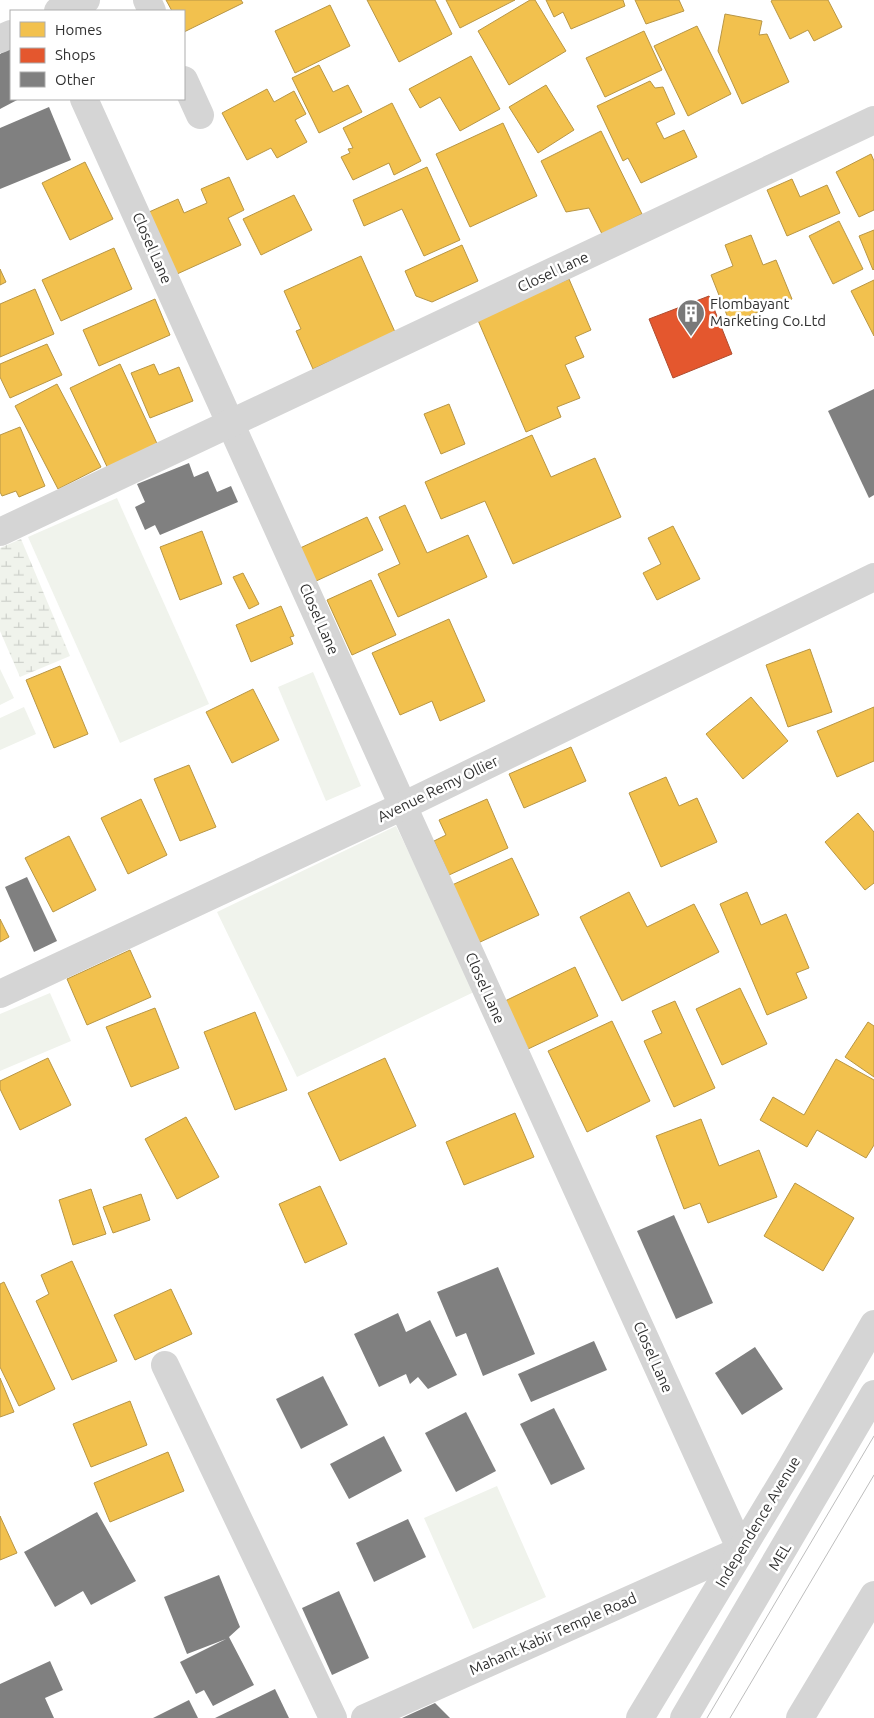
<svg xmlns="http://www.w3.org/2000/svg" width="874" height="1718" font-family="Ubuntu,sans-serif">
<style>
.green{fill:#f0f3ec}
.wetland{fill:url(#wetland-marsh)}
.homes{fill:#f2c14e;stroke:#b89645}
.shops{fill:#e4572e;stroke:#ae4c2f}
.building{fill:#808080}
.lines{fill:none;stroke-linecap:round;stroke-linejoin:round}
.minor{stroke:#d5d5d5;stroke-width:28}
.tram{stroke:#bdbdbd;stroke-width:1}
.labels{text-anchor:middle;stroke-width:5;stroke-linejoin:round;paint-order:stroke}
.street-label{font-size:15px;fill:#313131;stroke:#fff}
.poi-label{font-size:15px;fill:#313131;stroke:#fff;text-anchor:start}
</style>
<defs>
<pattern id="wetland-marsh" width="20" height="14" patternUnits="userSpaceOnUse" patternTransform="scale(1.25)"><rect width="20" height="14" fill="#f0f3ec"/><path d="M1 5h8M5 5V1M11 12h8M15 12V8" fill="none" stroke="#ced1cb"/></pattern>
</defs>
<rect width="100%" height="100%" fill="#fff"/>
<g class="green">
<path d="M 117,498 L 209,704 L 120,743 L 28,537 Z"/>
<path d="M 0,669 L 14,698 L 0,705 Z"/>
<path d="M 313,672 L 361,786 L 326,801 L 278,687 Z"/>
<path d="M 24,707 L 36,734 L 0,750 L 0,718 Z"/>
<path d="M 396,826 L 476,991 L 297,1077 L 217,912 Z"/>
<path d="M 50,993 L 71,1041 L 0,1071 L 0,1014 Z"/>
<path d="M 497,1486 L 546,1597 L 473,1629 L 424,1518 Z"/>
</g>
<path class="wetland" d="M 21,539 L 70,656 L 20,677 L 0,631 L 0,548 Z"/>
<g class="homes">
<path d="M 166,0 L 241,0 L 243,3 L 184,32 L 184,11 L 172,11 Z"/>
<path d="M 367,0 L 435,0 L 452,34 L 399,62 Z"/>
<path d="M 446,0 L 515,0 L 460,28 Z"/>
<path d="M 530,0 L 535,0 L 566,51 L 509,85 L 478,31 Z"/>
<path d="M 546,0 L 623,0 L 625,6 L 571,29 L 563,12 L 554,17 Z"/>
<path d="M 635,0 L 679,0 L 684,11 L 646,24 Z"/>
<path d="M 773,0 L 828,0 L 842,27 L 814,41 L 808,30 L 790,39 L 771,1 Z"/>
<path d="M 330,5 L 350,46 L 295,73 L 275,31 Z"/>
<path d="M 725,14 L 762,21 L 759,35 L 767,34 L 789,82 L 742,104 L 718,51 Z"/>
<path d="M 697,26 L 731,94 L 688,116 L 654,46 Z"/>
<path d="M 644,31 L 662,70 L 605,97 L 586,58 Z"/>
<path d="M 471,56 L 500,109 L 460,131 L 440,97 L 420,108 L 409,89 Z"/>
<path d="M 319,65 L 333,92 L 348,85 L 362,112 L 319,133 L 292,78 Z"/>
<path d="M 650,81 L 655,88 L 663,87 L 675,114 L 656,123 L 664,139 L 684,130 L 697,157 L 641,183 L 628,158 L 623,161 L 597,106 Z"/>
<path d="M 546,85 L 574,130 L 538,153 L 509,107 Z"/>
<path d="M 267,89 L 274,102 L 294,91 L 306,114 L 295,120 L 307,142 L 277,158 L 271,148 L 247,160 L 222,113 Z"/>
<path d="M 392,103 L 421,161 L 394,175 L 389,163 L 353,180 L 341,157 L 350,153 L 348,149 L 353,148 L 343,128 Z"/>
<path d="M 503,123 L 537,196 L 470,227 L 436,154 Z"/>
<path d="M 601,131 L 642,214 L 602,234 L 589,208 L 566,212 L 541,161 Z"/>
<path d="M 871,154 L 874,161 L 874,210 L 859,217 L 836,172 Z"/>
<path d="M 85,162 L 113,219 L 70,240 L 42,183 Z"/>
<path d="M 427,167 L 460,240 L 424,256 L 402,209 L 364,226 L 353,200 Z"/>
<path d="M 229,177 L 244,210 L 228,218 L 241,245 L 177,274 L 149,212 L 178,199 L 184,213 L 207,203 L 201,189 Z"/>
<path d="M 792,179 L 800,197 L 827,185 L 840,213 L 787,236 L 767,190 Z"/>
<path d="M 294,195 L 312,230 L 261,255 L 243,219 Z"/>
<path d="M 839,221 L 863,269 L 833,284 L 809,236 Z"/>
<path d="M 874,230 L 874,269 L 873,270 L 859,236 Z"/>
<path d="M 751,235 L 763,265 L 776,260 L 792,299 L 730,323 L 711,275 L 733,266 L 725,245 Z"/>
<path d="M 462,245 L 478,281 L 432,302 L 416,296 L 405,271 Z"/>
<path d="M 114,248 L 132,289 L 61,321 L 42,280 Z"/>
<path d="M 361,256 L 395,332 L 313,369 L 296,331 L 301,329 L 284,291 Z"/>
<path d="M 0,269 L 6,282 L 0,285 Z"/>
<path d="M 569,279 L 591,330 L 575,337 L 584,357 L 565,365 L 580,398 L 557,407 L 561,417 L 526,432 L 477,318 Z"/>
<path d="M 874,280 L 874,336 L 851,291 Z"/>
<path d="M 35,289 L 54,334 L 0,357 L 0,304 Z"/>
<path d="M 155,299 L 170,335 L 99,366 L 83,330 Z"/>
<path d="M 47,344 L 62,375 L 10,398 L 0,377 L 0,364 Z"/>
<path d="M 120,364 L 160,450 L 110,473 L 70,388 Z"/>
<path d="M 154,364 L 159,375 L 179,367 L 193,401 L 150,418 L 131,373 Z"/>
<path d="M 57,384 L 101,467 L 58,489 L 15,406 Z"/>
<path d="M 449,404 L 465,444 L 441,454 L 424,414 Z"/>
<path d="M 20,427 L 45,486 L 19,497 L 16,491 L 2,496 L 0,492 L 0,435 Z"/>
<path d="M 532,435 L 551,477 L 595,458 L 621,517 L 513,564 L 485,501 L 441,519 L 425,482 Z"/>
<path d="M 405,505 L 427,553 L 468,535 L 487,577 L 398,617 L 378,574 L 400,564 L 379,517 Z"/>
<path d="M 367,517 L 383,550 L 314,582 L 298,549 Z"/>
<path d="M 673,526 L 700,579 L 657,600 L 643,573 L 661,564 L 648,538 Z"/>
<path d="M 202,531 L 222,584 L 180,600 L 160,547 Z"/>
<path d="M 243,573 L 259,604 L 249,609 L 233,577 Z"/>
<path d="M 371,580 L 396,635 L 352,655 L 327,600 Z"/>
<path d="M 281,606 L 294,636 L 290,637 L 293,644 L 251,662 L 236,625 Z"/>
<path d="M 449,619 L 485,701 L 440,721 L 432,701 L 400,715 L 372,653 Z"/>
<path d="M 810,649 L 832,712 L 788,727 L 766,665 Z"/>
<path d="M 60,666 L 88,734 L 54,748 L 26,680 Z"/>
<path d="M 253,689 L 279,740 L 232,763 L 206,712 Z"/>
<path d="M 751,697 L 788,741 L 743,779 L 706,734 Z"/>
<path d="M 874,707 L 874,761 L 837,777 L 817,731 Z"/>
<path d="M 571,747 L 586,781 L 524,808 L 509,774 Z"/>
<path d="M 189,765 L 216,827 L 180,841 L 154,779 Z"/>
<path d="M 666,777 L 679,806 L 697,798 L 717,842 L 661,867 L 629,793 Z"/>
<path d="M 141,799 L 167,855 L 128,874 L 101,818 Z"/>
<path d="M 487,799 L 508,848 L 449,875 L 434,841 L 446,835 L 439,820 Z"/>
<path d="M 858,813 L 874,832 L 874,883 L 865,890 L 825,842 Z"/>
<path d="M 69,836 L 96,890 L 53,912 L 25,858 Z"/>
<path d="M 512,858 L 539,915 L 478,943 L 452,885 Z"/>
<path d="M 629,892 L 647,927 L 694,904 L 719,952 L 622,1001 L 580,917 Z"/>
<path d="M 747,892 L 761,925 L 786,914 L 809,968 L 796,973 L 807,998 L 767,1015 L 720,904 Z"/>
<path d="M 0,919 L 9,937 L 0,942 Z"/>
<path d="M 130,950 L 151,997 L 87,1025 L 67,979 Z"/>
<path d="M 575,967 L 598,1016 L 528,1049 L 505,1001 Z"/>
<path d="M 740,988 L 767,1044 L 722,1065 L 696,1009 Z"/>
<path d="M 675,1001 L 715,1088 L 674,1107 L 644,1041 L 662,1033 L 652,1011 Z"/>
<path d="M 155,1008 L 179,1068 L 131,1087 L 106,1027 Z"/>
<path d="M 255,1012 L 287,1090 L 235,1110 L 204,1032 Z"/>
<path d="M 612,1021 L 650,1101 L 587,1132 L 548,1051 Z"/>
<path d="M 868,1022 L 874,1026 L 874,1077 L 845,1057 Z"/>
<path d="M 48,1058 L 71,1105 L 20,1130 L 0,1089 L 0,1081 Z"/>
<path d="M 385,1058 L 416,1126 L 340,1161 L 308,1093 Z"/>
<path d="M 836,1059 L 874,1080 L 874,1145 L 866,1158 L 817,1130 L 807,1147 L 760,1120 L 773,1097 L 804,1115 Z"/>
<path d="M 515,1113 L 534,1157 L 464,1185 L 446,1142 Z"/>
<path d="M 186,1117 L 219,1177 L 177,1199 L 145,1139 Z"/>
<path d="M 701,1119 L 719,1166 L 759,1150 L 777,1197 L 708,1223 L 700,1203 L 684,1209 L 656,1136 Z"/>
<path d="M 795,1183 L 854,1218 L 823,1271 L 764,1236 Z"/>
<path d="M 320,1186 L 347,1244 L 305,1263 L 279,1204 Z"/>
<path d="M 91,1189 L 106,1234 L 73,1245 L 59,1200 Z"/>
<path d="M 141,1194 L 150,1220 L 113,1233 L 103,1207 Z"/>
<path d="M 72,1261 L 117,1361 L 72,1380 L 36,1301 L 49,1294 L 41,1275 Z"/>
<path d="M 4,1282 L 55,1389 L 19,1406 L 0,1367 L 0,1284 Z"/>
<path d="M 171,1289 L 192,1334 L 135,1360 L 114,1315 Z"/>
<path d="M 0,1378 L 14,1412 L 0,1417 Z"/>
<path d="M 130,1401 L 147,1445 L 91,1467 L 73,1424 Z"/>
<path d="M 168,1452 L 184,1491 L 110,1522 L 94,1483 Z"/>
<path d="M 0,1516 L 17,1553 L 0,1560 Z"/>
</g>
<path class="shops" d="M 709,296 L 732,354 L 673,378 L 649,319 Z"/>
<g class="building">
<path d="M 11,48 L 11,99 L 19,99 L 0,109 L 0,54 Z"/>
<path d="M 49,107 L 71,160 L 0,189 L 0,128 Z"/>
<path d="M 874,389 L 874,495 L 869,498 L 828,411 Z"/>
<path d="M 189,463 L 194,477 L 208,471 L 217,492 L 231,486 L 238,502 L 160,535 L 155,525 L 145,530 L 135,507 L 145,502 L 137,484 Z"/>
<path d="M 27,877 L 57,941 L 34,952 L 5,887 Z"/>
<path d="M 674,1215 L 713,1303 L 676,1319 L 637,1231 Z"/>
<path d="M 498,1267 L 535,1354 L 483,1376 L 466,1333 L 456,1337 L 437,1292 Z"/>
<path d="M 398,1313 L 406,1332 L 430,1320 L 457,1375 L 428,1389 L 418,1377 L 410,1384 L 406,1374 L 379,1387 L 354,1334 Z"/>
<path d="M 594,1341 L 607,1370 L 531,1402 L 518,1374 Z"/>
<path d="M 755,1347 L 783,1389 L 742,1415 L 715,1373 Z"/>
<path d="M 323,1376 L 348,1425 L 301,1449 L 276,1399 Z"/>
<path d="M 554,1408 L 585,1469 L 551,1485 L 520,1424 Z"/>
<path d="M 466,1412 L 496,1471 L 456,1492 L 425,1433 Z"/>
<path d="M 384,1436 L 402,1471 L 349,1499 L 330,1464 Z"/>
<path d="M 97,1512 L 136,1581 L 91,1605 L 83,1591 L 55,1607 L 24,1552 Z"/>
<path d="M 408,1519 L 426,1557 L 374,1582 L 356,1543 Z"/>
<path d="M 219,1575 L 240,1627 L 229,1637 L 254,1685 L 213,1706 L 204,1690 L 196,1694 L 180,1662 L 226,1639 L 187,1654 L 164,1597 Z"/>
<path d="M 339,1591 L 369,1658 L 332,1675 L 302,1608 Z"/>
<path d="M 50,1661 L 63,1690 L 45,1698 L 54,1718 L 0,1718 L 0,1684 Z"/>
<path d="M 275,1689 L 289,1718 L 215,1718 Z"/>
<path d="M 189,1700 L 198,1718 L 153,1718 Z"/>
<path d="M 435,1703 L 450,1718 L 402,1718 Z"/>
</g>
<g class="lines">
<g class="minor">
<path d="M 147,0 L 152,11"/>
<path d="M 58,11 L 86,0"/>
<path d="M 0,39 L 11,34"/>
<path d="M 184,80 L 200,115"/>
<path d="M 84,99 L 403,806 L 741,1550 L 365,1718"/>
<path d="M 0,532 L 874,120"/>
<path d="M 0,994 L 403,806 L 874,577"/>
<path d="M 165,1365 L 333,1718"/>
<path d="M 640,1718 L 792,1466 L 874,1324"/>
<path d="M 684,1718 L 874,1394"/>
<path d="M 800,1718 L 874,1595"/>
</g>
<g class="tram">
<path d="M 707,1718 L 874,1436"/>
<path d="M 730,1718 L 874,1475"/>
</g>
</g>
<defs>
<g id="building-pin" transform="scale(1.4375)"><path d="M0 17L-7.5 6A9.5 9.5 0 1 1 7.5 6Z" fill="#797979" stroke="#fff"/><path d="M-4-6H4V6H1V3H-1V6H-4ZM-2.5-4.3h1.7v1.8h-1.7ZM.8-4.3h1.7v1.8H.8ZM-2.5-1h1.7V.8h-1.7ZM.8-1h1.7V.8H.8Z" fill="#fff"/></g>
</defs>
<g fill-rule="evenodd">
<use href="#building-pin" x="691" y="313"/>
</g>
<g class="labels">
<g class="street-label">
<text transform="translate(152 248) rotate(66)" y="5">Closel Lane</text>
<text transform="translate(553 272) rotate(-25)" y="5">Closel Lane</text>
<text transform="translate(319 619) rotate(66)" y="5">Closel Lane</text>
<text transform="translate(438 789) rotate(-26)" y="5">Avenue Remy Ollier</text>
<text transform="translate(485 988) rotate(66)" y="5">Closel Lane</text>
<text transform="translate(653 1357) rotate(66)" y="5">Closel Lane</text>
<text transform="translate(758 1522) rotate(-59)" y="5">Independence Avenue</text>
<text transform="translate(780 1557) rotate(-59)" y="5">MEL</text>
<text transform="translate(553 1634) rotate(-24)" y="5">Mahant Kabir Temple Road</text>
</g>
<g class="poi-label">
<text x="710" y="309">Flombayant<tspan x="710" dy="17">Marketing Co.Ltd</tspan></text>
</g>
</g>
<rect x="10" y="10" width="175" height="90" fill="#ffffff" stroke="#adadad"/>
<rect x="20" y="22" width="25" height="15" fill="#f2c14e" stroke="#adadad"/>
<text x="55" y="35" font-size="15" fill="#313131">Homes</text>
<rect x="20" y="48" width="25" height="15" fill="#e4572e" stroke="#adadad"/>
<text x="55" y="60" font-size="15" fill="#313131">Shops</text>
<rect x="20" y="72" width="25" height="15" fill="#808080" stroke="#adadad"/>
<text x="55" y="85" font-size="15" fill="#313131">Other</text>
</svg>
